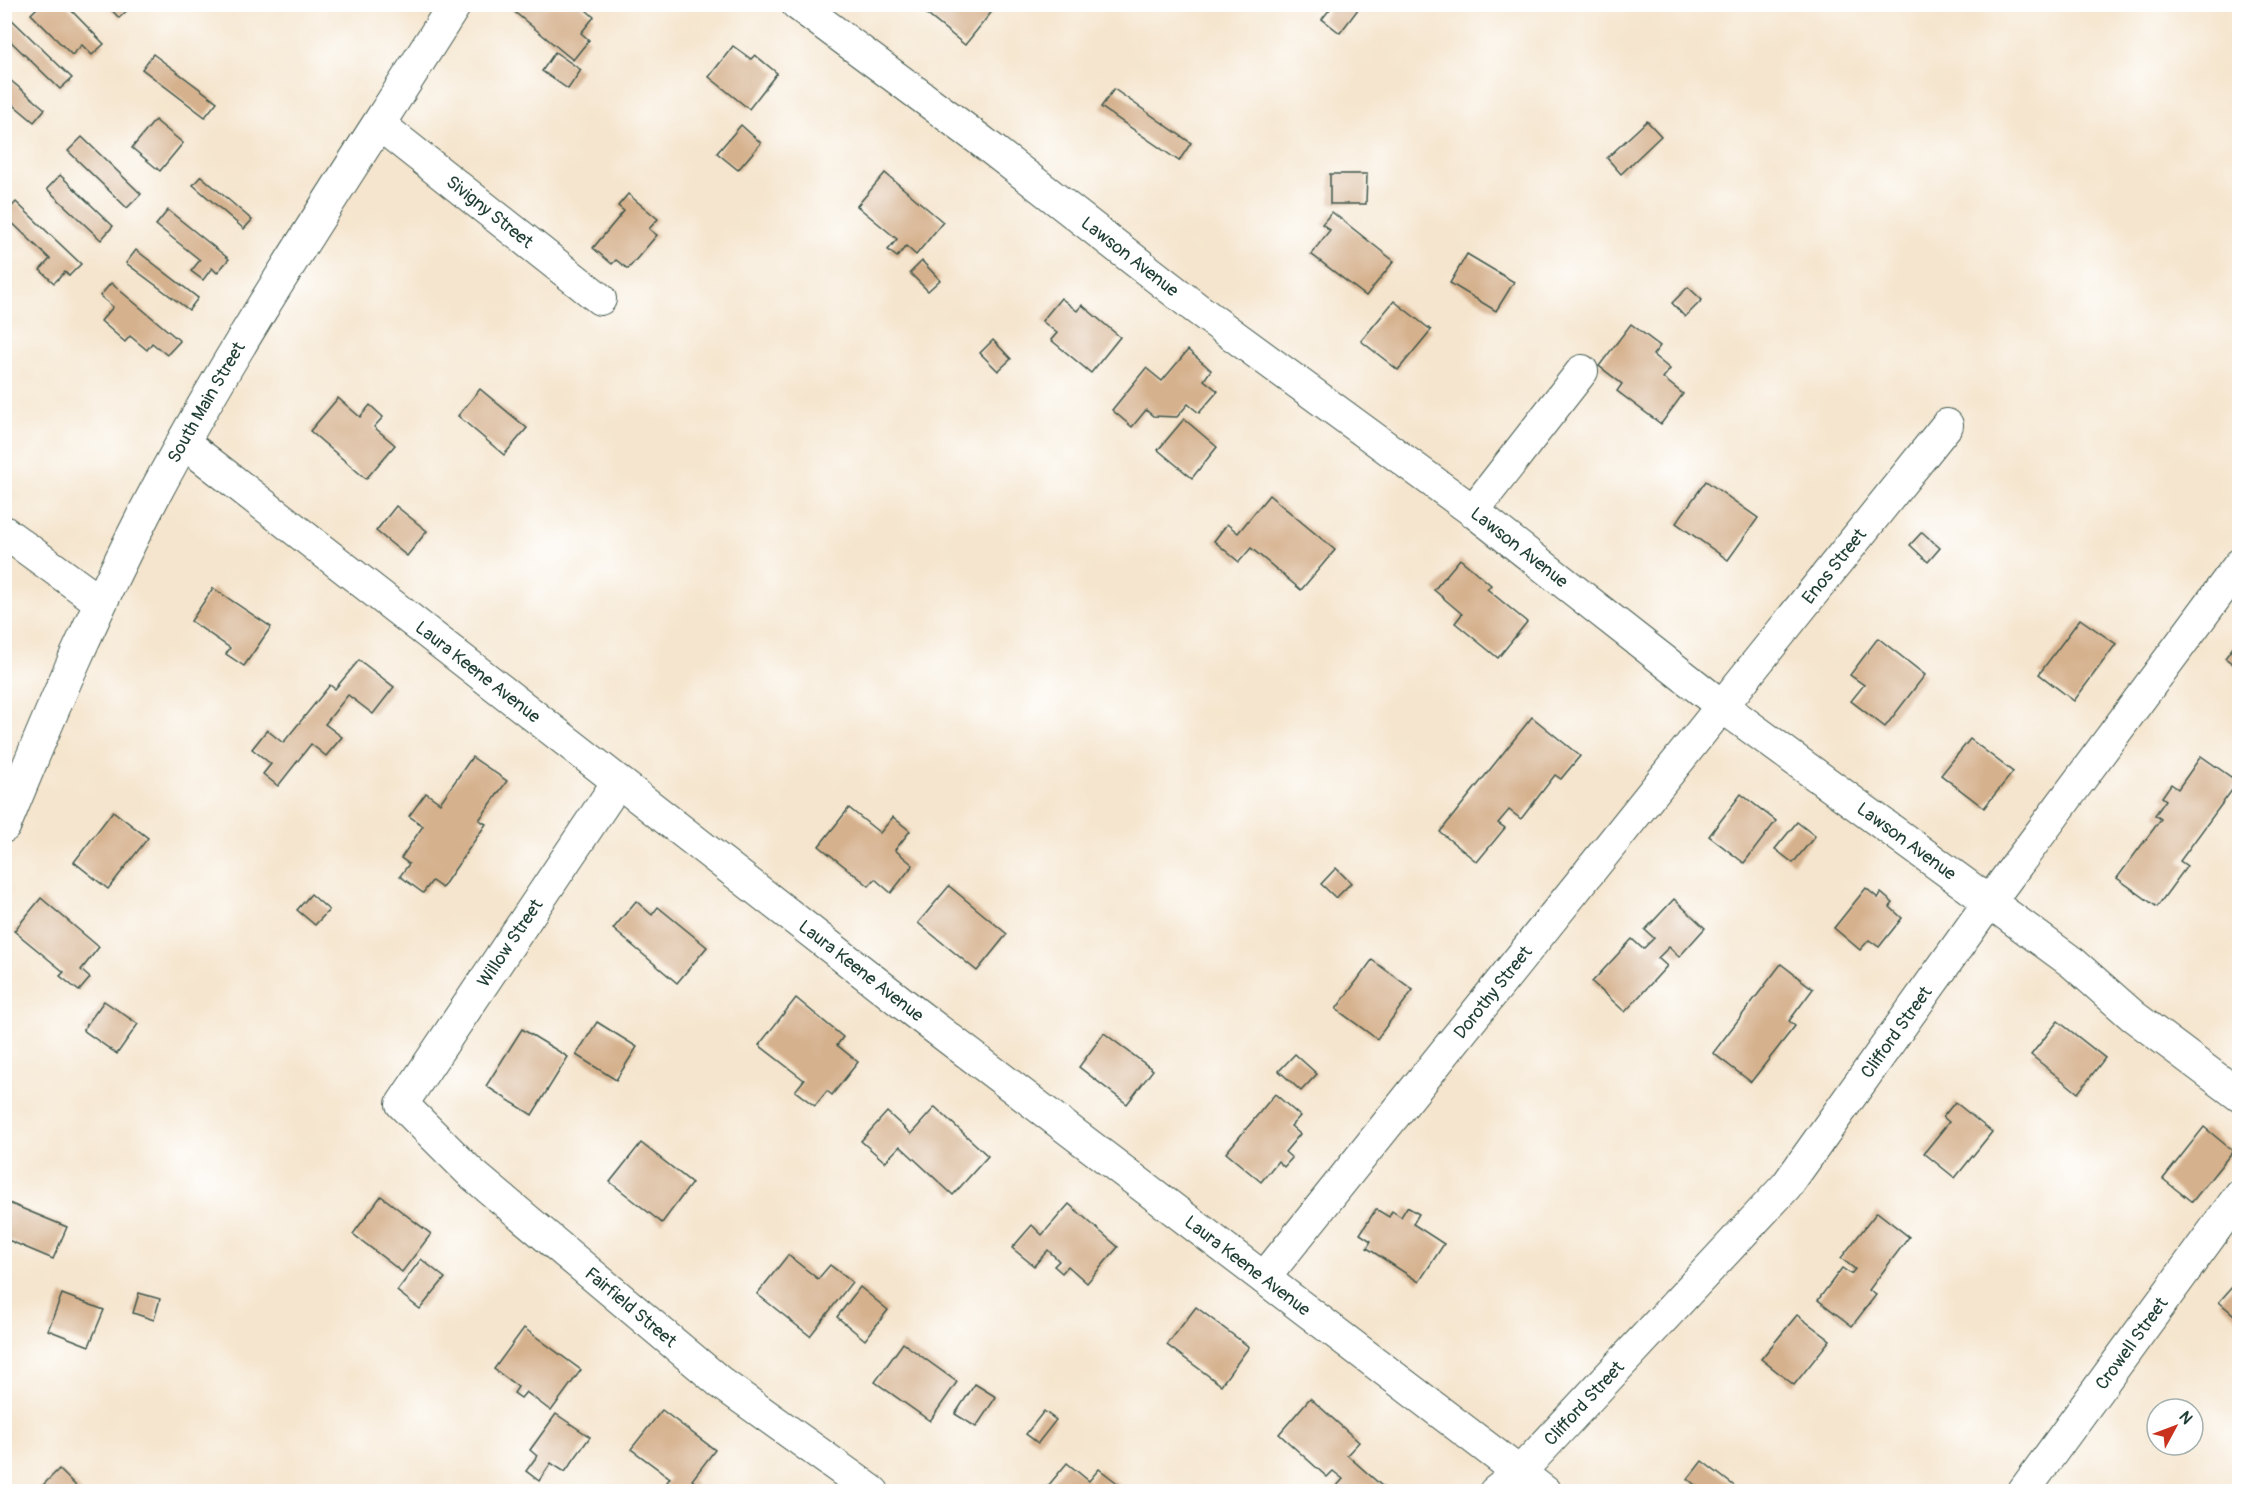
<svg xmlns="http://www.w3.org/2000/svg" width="2244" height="1496" font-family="Pangolin,sans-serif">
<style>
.building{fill:#d5b18d}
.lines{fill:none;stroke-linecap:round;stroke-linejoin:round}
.minor-casing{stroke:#3f564b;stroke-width:34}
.secondary-casing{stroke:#3f564b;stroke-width:35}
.minor{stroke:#fff;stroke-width:32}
.secondary{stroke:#fff;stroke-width:33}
.labels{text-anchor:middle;stroke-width:6;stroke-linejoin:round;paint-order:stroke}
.street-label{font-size:18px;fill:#1f3d34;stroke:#fff}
</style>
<rect width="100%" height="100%" fill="#fff"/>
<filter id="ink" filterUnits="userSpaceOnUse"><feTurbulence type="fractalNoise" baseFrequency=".0167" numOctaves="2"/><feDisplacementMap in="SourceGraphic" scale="12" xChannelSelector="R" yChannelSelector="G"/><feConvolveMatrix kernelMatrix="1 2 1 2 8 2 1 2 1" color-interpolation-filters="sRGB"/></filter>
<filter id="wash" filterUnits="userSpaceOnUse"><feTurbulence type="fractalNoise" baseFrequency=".008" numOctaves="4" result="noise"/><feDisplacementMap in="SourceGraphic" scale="24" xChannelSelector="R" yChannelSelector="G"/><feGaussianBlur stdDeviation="1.35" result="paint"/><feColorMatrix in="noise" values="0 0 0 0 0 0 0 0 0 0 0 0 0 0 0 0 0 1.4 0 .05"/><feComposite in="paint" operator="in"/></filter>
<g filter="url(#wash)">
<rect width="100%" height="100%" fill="#f5e5ce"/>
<g id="blocks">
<g class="building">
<path d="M 41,4 L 65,4 L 104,44 L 92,55 L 82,45 L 72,55 L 31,14 Z"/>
<path d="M 106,4 L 134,4 L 119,18 Z"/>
<path d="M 517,4 L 579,4 L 594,17 L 581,33 L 589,40 L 573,60 L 512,10 Z"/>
<path d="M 914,4 L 988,4 L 994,9 L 965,45 Z"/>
<path d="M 1334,4 L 1362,4 L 1340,33 L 1322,19 Z"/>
<path d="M 4,12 L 72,78 L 60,89 L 4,35 Z"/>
<path d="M 733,46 L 751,59 L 755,55 L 777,73 L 749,109 L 709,77 Z"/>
<path d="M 555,52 L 581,70 L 568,89 L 542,71 Z"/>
<path d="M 153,54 L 217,102 L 205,117 L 142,69 Z"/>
<path d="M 4,75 L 45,109 L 34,122 L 4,97 Z"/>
<path d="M 1114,89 L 1191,143 L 1179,161 L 1101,107 Z"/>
<path d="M 155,120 L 183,143 L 160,171 L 132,148 Z"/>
<path d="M 1647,121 L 1661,136 L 1621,174 L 1607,158 Z"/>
<path d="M 741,125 L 761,143 L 738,170 L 717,153 Z"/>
<path d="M 82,137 L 141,194 L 127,208 L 68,151 Z"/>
<path d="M 885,173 L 943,222 L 916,255 L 906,246 L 897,257 L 888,250 L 897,239 L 857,206 Z"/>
<path d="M 1330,174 L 1367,174 L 1366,204 L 1330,204 Z"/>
<path d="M 60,175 L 113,226 L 101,240 L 47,189 Z"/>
<path d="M 201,176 L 252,220 L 244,229 L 193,185 Z"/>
<path d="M 628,194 L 658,219 L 649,229 L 657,235 L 628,269 L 616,260 L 612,264 L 593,248 L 624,211 L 618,206 Z"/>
<path d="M 16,202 L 81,264 L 69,276 L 65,272 L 54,283 L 40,270 L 50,259 L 4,215 Z"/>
<path d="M 168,210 L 229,259 L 217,273 L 212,268 L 203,280 L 191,271 L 200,260 L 156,225 Z"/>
<path d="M 1332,212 L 1394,261 L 1366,296 L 1311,254 L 1330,230 L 1322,224 Z"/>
<path d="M 136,250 L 198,298 L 189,310 L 126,263 Z"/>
<path d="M 1467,254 L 1514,282 L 1496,311 L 1450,283 Z"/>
<path d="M 922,261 L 940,280 L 928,291 L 910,273 Z"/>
<path d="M 111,283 L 180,341 L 167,355 L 152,343 L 147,350 L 130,336 L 125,342 L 101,321 L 113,307 L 100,296 Z"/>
<path d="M 1688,287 L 1702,300 L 1685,317 L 1672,303 Z"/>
<path d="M 1061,298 L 1077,311 L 1082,305 L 1120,337 L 1091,373 L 1051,340 L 1057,333 L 1042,321 Z"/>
<path d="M 1394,301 L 1431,330 L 1398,370 L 1361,341 Z"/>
<path d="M 1631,324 L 1660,346 L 1653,355 L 1670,369 L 1663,378 L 1683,394 L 1661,424 L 1617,391 L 1622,384 L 1599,366 Z"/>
<path d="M 993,340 L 1011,359 L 998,371 L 980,353 Z"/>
<path d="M 1188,350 L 1211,370 L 1204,380 L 1218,391 L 1199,413 L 1188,404 L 1177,417 L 1153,416 L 1146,410 L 1132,427 L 1112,410 L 1146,368 L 1162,381 Z"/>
<path d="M 480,389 L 527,428 L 504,455 L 458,416 Z"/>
<path d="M 338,398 L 360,417 L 370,405 L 383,417 L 374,427 L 395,445 L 366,479 L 310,431 Z"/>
<path d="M 1184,419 L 1217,447 L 1192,478 L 1158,450 Z"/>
<path d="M 1706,481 L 1758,518 L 1728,560 L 1676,523 Z"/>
<path d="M 1269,495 L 1335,550 L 1301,590 L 1251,548 L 1239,562 L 1214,541 L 1227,524 L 1238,533 Z"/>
<path d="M 396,506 L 427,531 L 407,556 L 376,531 Z"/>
<path d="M 1922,532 L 1940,548 L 1928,562 L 1910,545 Z"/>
<path d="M 1460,559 L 1491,585 L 1487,589 L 1527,622 L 1498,658 L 1455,623 L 1462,614 L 1434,590 Z"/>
<path d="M 213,588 L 271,627 L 244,666 L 226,654 L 230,648 L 191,621 Z"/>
<path d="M 2080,619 L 2116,644 L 2074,701 L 2039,674 Z"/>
<path d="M 1878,638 L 1925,675 L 1885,727 L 1851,701 L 1864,685 L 1850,675 Z"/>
<path d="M 2240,638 L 2240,669 L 2225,658 Z"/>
<path d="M 359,660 L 394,687 L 373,714 L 348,695 L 325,724 L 342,737 L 326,756 L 311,744 L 278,786 L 263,774 L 271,764 L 252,749 L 267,730 L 283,743 L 330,685 L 335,689 Z"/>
<path d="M 1532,717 L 1580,756 L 1561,779 L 1555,775 L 1521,819 L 1509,810 L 1498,823 L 1505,828 L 1477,862 L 1440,832 Z"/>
<path d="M 1970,739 L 2013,772 L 1984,808 L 1941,775 Z"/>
<path d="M 2201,756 L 2238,782 L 2180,861 L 2187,866 L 2157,907 L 2117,878 L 2161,819 L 2155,815 L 2166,800 L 2162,797 L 2171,784 L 2178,789 Z"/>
<path d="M 472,757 L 507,781 L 479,820 L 486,824 L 442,888 L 432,881 L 423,893 L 400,876 L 409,864 L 401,858 L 423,826 L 409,816 L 426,793 L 440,803 Z"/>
<path d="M 1741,794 L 1776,821 L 1744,863 L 1709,836 Z"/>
<path d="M 849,808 L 880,833 L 893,817 L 910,831 L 895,850 L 913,865 L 891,893 L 875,879 L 869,886 L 819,846 Z"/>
<path d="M 113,811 L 148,838 L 108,889 L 74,862 Z"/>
<path d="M 1797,822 L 1815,836 L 1793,863 L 1775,849 Z"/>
<path d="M 1336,868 L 1351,883 L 1336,898 L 1321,884 Z"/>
<path d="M 949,886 L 1007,934 L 977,971 L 918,923 Z"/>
<path d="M 1866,888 L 1878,898 L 1881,893 L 1893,903 L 1890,907 L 1902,918 L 1879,947 L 1869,940 L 1860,950 L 1834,928 Z"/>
<path d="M 311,894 L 329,910 L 315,925 L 297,910 Z"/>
<path d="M 41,898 L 99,947 L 81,970 L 90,978 L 79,991 L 60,976 L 64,972 L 14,931 Z"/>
<path d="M 1674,899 L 1705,928 L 1679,957 L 1669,947 L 1658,958 L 1667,966 L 1625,1012 L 1592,982 L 1632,939 L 1643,949 L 1654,938 L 1645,930 Z"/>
<path d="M 636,901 L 652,915 L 658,907 L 707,947 L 677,983 L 613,929 Z"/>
<path d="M 1372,960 L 1413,990 L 1377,1039 L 1336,1009 Z"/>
<path d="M 1781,964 L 1813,989 L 1789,1021 L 1795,1026 L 1751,1082 L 1713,1053 Z"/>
<path d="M 796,998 L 843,1037 L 837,1045 L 858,1062 L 832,1095 L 827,1091 L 815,1106 L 795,1091 L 804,1080 L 759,1045 Z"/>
<path d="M 104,1001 L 138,1024 L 117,1054 L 83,1030 Z"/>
<path d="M 2058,1021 L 2105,1058 L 2078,1093 L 2031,1055 Z"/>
<path d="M 597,1022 L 637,1047 L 616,1080 L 576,1055 Z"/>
<path d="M 522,1029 L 568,1057 L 532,1115 L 486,1086 Z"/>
<path d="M 1104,1033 L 1153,1070 L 1127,1104 L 1079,1067 Z"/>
<path d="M 1295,1054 L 1317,1074 L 1301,1091 L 1279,1071 Z"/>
<path d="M 1275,1094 L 1300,1116 L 1291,1126 L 1300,1134 L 1285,1152 L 1292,1158 L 1284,1167 L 1278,1161 L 1261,1182 L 1226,1153 Z"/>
<path d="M 1955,1102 L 1992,1132 L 1955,1178 L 1924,1153 L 1949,1122 L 1943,1117 Z"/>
<path d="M 935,1107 L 988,1156 L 953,1195 L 900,1146 L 885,1162 L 861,1141 L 887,1112 L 911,1134 Z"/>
<path d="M 2204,1127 L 2233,1151 L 2192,1202 L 2163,1179 Z"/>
<path d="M 641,1143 L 692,1183 L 662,1223 L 610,1182 Z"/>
<path d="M 381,1196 L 431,1234 L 402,1272 L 353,1234 Z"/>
<path d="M 4,1201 L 67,1227 L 53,1259 L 8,1240 L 4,1249 Z"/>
<path d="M 1069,1204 L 1118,1247 L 1087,1283 L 1068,1266 L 1062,1273 L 1054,1266 L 1059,1261 L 1048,1250 L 1034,1266 L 1012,1248 L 1032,1225 L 1042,1235 Z"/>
<path d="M 1407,1207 L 1419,1214 L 1413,1224 L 1444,1244 L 1419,1282 L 1367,1248 L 1371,1241 L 1360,1234 L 1376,1209 L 1389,1217 L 1392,1211 L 1401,1217 Z"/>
<path d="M 1877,1212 L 1909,1237 L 1869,1290 L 1876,1295 L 1852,1326 L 1818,1300 L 1842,1268 L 1851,1274 L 1855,1269 L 1841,1258 Z"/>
<path d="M 788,1255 L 818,1279 L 830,1265 L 852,1282 L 810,1336 L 757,1294 Z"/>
<path d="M 421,1259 L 445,1278 L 420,1309 L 397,1291 Z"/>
<path d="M 2240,1278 L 2240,1320 L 2219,1302 Z"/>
<path d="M 860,1287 L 888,1310 L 865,1340 L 837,1317 Z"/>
<path d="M 139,1293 L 160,1299 L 154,1320 L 133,1313 Z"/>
<path d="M 62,1294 L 104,1310 L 89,1346 L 48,1330 Z"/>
<path d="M 1196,1307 L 1249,1347 L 1221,1385 L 1167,1345 Z"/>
<path d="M 1797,1315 L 1830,1340 L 1794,1385 L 1761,1359 Z"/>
<path d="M 524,1328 L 581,1370 L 551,1411 L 526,1392 L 521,1398 L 514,1393 L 518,1387 L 494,1369 Z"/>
<path d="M 903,1343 L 957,1382 L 930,1421 L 875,1382 Z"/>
<path d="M 975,1384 L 996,1397 L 976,1427 L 955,1414 Z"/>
<path d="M 1310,1398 L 1359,1442 L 1347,1455 L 1383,1487 L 1380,1492 L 1339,1492 L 1335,1488 L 1343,1479 L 1333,1471 L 1327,1477 L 1279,1434 Z"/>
<path d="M 662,1410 L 715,1450 L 692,1480 L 697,1484 L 691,1492 L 660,1492 L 670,1478 L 631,1449 Z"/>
<path d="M 1044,1411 L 1056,1420 L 1038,1443 L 1026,1434 Z"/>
<path d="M 556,1414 L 590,1437 L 565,1472 L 551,1463 L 539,1481 L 526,1471 L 537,1456 L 530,1450 Z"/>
<path d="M 1702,1461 L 1742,1492 L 1700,1492 L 1701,1490 L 1688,1479 Z"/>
<path d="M 1067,1463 L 1089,1481 L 1099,1469 L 1120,1485 L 1114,1492 L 1043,1492 Z"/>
<path d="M 59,1469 L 82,1492 L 43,1492 L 40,1488 Z"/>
</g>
</g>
</g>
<g filter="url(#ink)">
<use href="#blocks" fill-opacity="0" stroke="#3f564b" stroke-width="1.5"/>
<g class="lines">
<g class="minor-casing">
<g id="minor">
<path id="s1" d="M 797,4 L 980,140 L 1196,308 L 1473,511 L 1723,707 L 2073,963 L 2133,1016 L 2240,1096"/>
<path id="s2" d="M 380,125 L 600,299"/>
<path id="s3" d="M 183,442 L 914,1012 L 1545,1492"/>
<path d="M 1473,511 L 1582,371"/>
<path d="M 4,532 L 100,602"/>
<path id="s4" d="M 618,782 L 402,1104 L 471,1173 L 721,1383 L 873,1492"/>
<path id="s5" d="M 1264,1278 L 1947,425"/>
<path id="s6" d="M 1495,1492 L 1519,1473 L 1787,1185 L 1990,901 L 2240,564"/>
<path id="s7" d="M 2023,1492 L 2240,1195"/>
</g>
</g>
<g class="secondary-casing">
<g id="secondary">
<path id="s8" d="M 4,826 C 50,714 97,603 154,495 C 244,326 353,166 455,4"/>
</g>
</g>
<use href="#minor" class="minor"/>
<use href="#secondary" class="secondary"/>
</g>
</g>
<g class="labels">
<g class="street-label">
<text dy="6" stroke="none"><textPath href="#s2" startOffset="140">Sivigny Street</textPath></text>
<text dy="6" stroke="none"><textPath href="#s1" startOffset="418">Lawson Avenue</textPath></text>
<text dy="6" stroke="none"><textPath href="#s8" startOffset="470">South Main Street</textPath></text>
<text dy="6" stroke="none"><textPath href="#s1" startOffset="904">Lawson Avenue</textPath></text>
<text dy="6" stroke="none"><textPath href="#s5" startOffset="912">Enos Street</textPath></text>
<text dy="6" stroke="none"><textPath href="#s3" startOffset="374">Laura Keene Avenue</textPath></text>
<text dy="6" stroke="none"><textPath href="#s1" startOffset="1390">Lawson Avenue</textPath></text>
<text transform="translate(510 943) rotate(-56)" y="6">Willow Street</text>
<text dy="6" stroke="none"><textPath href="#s3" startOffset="860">Laura Keene Avenue</textPath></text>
<text dy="6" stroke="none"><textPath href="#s5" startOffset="366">Dorothy Street</textPath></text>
<text dy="6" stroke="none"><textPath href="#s6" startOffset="612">Clifford Street</textPath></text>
<text dy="6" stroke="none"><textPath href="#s3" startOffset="1346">Laura Keene Avenue</textPath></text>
<text dy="6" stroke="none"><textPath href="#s4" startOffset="694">Fairfield Street</textPath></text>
<text dy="6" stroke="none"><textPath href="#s7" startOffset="184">Crowell Street</textPath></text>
<text dy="6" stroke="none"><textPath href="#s6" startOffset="126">Clifford Street</textPath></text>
</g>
</g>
<rect width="2244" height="1496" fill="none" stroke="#fff" stroke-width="24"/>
<g transform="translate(2175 1427) rotate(49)"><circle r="28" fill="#ffffff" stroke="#a5b1ae" stroke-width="1.5"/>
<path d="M0-4.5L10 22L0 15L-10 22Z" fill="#c8321e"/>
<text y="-9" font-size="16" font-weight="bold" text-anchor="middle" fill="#1f3d34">N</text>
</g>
</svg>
